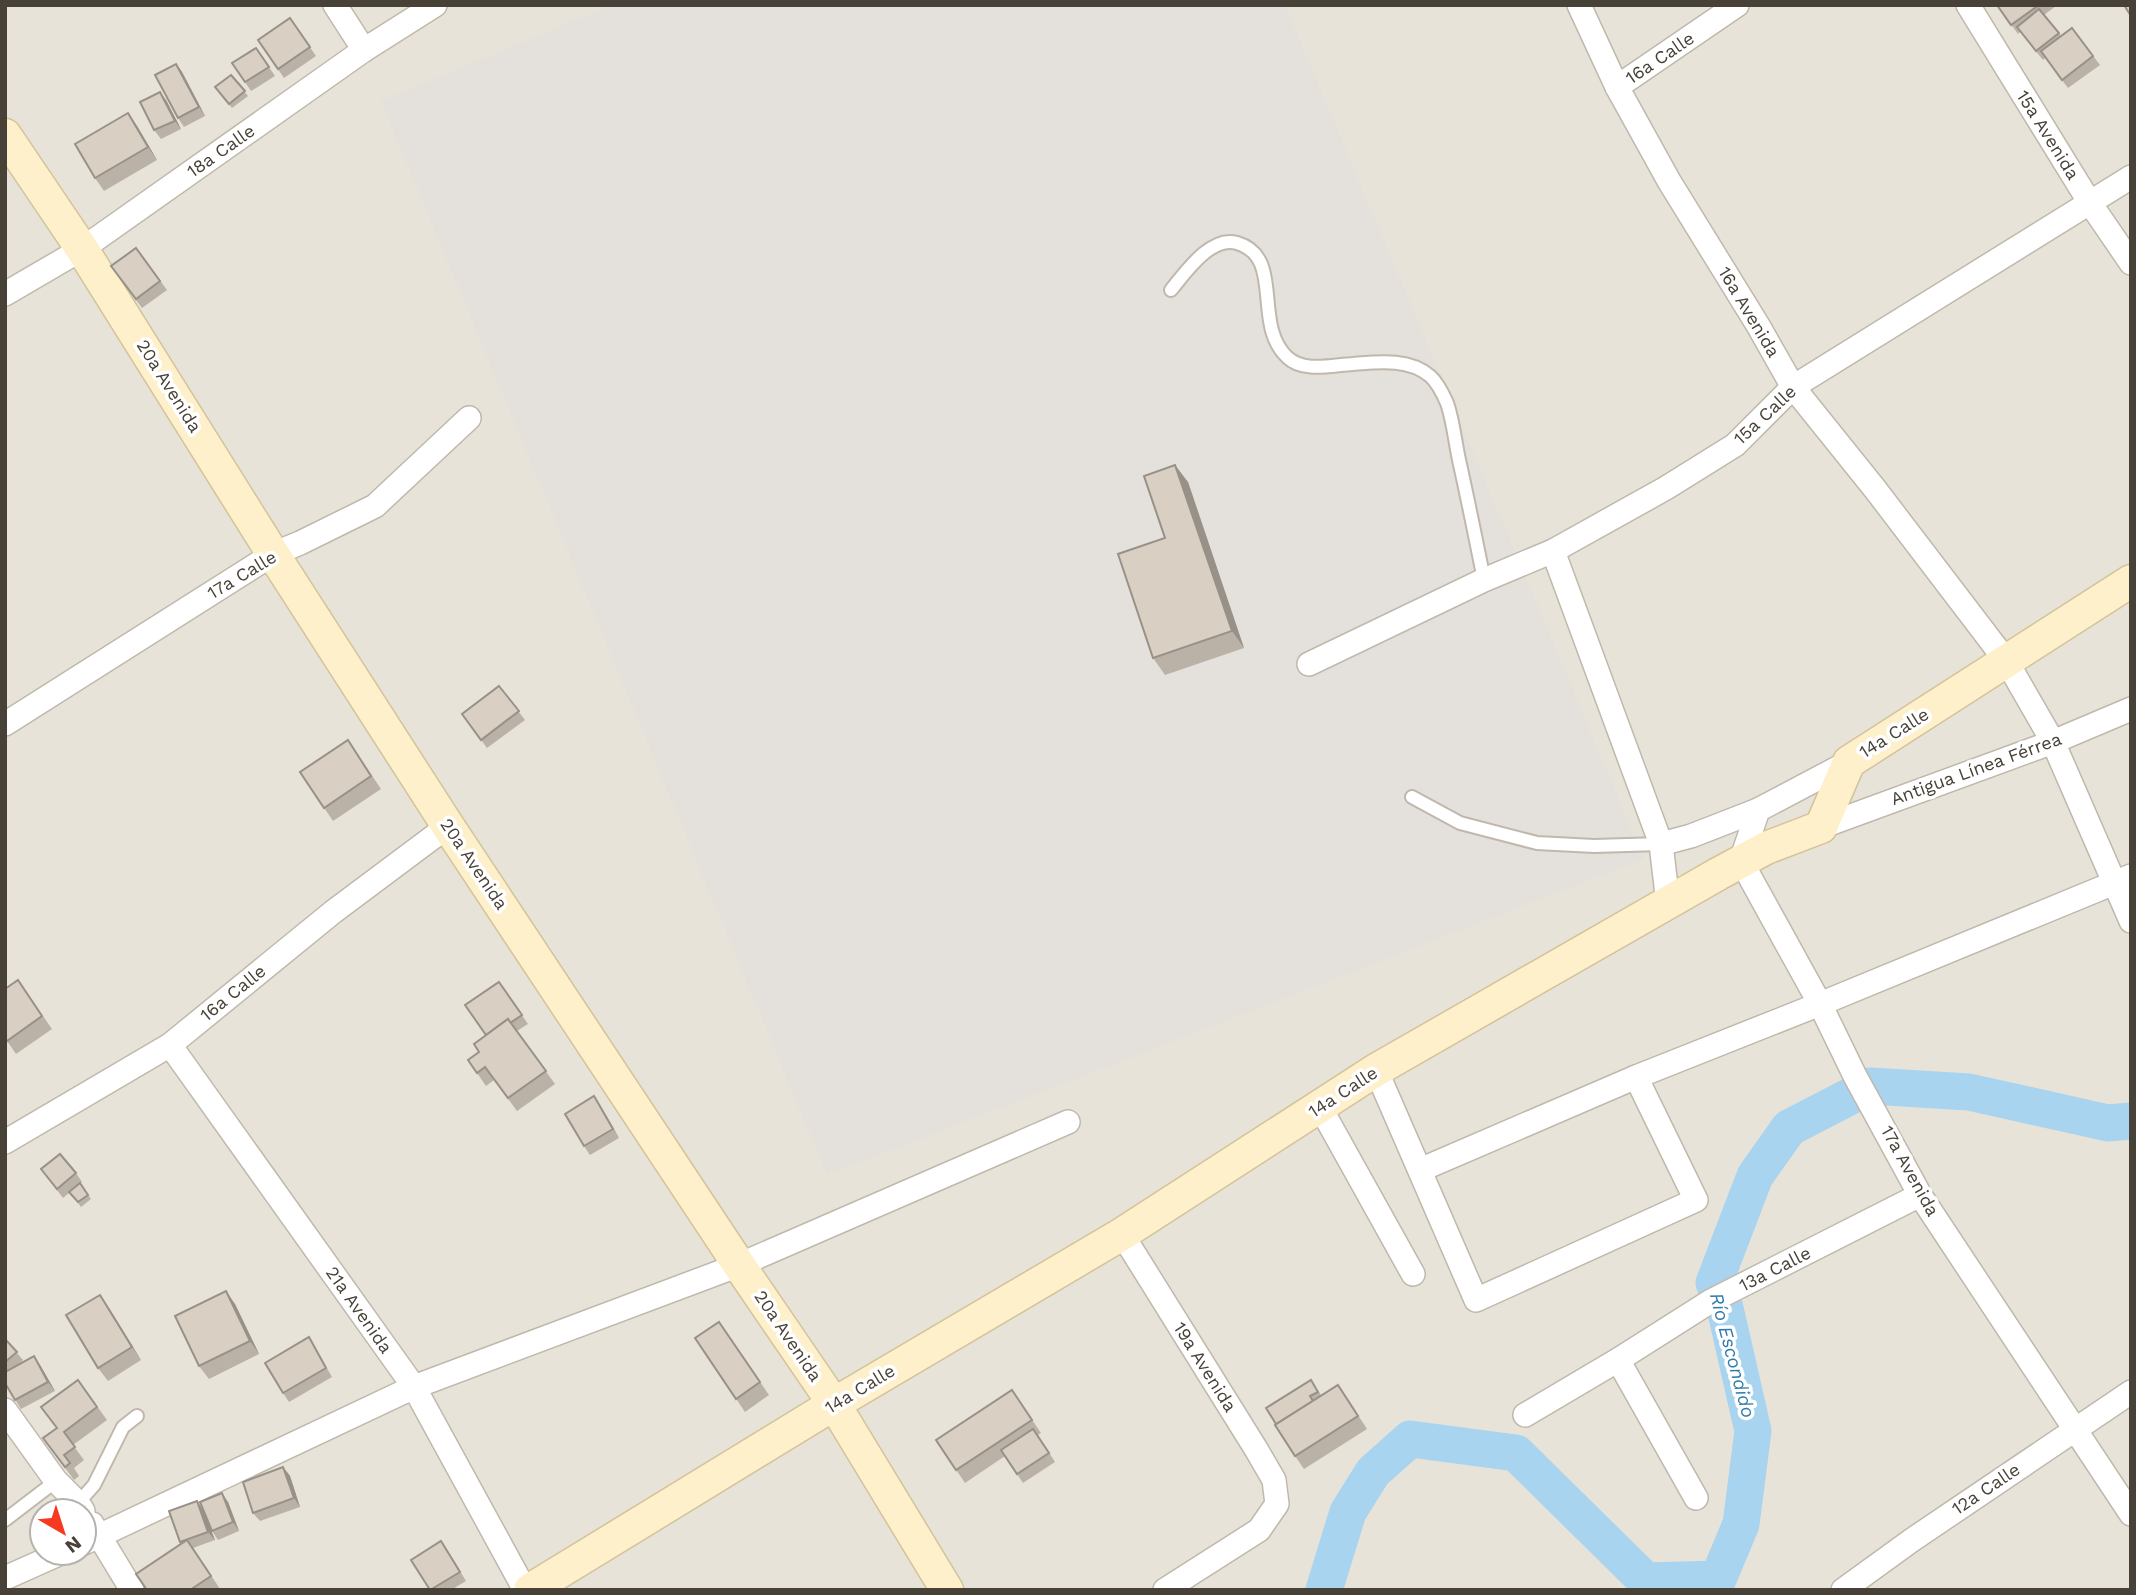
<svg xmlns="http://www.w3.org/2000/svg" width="2136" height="1595" font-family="'Work Sans',sans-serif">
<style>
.residential{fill:#e8e3d8;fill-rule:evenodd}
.industrial{fill:#e4e0db}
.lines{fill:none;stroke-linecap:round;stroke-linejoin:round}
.river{stroke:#a8d4ef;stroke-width:37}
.lane-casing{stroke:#c0b8ac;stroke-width:16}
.street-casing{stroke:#c0b8ac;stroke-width:26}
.secondary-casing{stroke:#d3c39a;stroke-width:35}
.lane{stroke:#fff;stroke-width:12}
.street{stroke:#fff;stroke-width:23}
.secondary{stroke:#fef0cb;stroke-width:32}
.wall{fill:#bbb2a7}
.shaded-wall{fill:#989188}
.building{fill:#d9cfc2;stroke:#989188;stroke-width:2}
.labels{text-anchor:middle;stroke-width:7;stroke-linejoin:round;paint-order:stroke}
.street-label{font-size:18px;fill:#484138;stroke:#fff}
.water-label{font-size:19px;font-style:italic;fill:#307bab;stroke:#fff}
</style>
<rect width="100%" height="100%" fill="#f4f1ea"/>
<path class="residential" d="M 5,5 L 2131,5 L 2131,1590 L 5,1590 ZM 42,1511 L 84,1511 L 84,1553 L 42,1553 Z"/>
<path class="industrial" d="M 612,5 L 1285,5 L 1644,859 L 827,1175 L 381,101 Z"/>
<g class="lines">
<path class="river" d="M 1324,1590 L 1348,1512 L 1373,1472 L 1410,1439 L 1516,1453 L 1646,1581 L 1718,1579 L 1741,1524 L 1753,1431 L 1725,1308 L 1714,1283 L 1755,1176 L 1789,1128 L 1870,1086 L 1969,1092 L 2108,1123 L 2131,1121"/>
<g class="lane-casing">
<g id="lane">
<path d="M 1171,290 C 1185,273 1211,235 1237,243 C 1285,257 1252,324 1287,357 C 1303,373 1332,365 1353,364 C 1378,362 1409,358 1430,376 C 1437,382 1443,394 1447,403 C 1453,420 1455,441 1459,460 C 1468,500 1476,540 1484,580"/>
<path d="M 1412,797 L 1460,823 L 1537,843 L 1594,846 L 1661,844"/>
<path d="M 78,1503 L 94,1485 L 123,1427 L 137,1416"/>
<path d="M 5,1520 L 56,1481"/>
</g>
</g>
<g class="street-casing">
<g id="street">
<path d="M 335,5 L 364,50"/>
<path d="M 1579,5 L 1617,87 L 1669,181 L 1759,327 L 1793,387 L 1875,489 L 2007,662 L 2053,742 L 2131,921"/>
<path d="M 1968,5 L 2090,203 L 2131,263"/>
<path d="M 1617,87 L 1737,5"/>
<path d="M 5,294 L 82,249 L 364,50 L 435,5"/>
<path d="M 1553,551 L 1661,844 L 1691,836 L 1758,810 L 1849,762"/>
<path d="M 1309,664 L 1484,580 L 1553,551 L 1666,488 L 1735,445 L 1793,387 L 2131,177"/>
<path d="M 5,724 L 273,554 L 300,543 L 375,506 L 469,418"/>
<path d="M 1758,810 L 1741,861 L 1820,1004 L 1855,1076 L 1920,1195 L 2131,1514"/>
<path d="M 1821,827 L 2053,742 L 2131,709"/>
<path d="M 1661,844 L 1668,903"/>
<path d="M 170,1045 L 414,1387 L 525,1590"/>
<path d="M 1376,1070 L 1476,1300 L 1696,1200 L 1636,1077"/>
<path d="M 1320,1107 L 1413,1274"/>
<path d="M 5,1142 L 170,1045 L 333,912 L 448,826"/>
<path d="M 1420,1170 L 1636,1077 L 1820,1004 L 2131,876"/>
<path d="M 1122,1234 L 1256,1449 L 1274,1480 L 1277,1504 L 1259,1530 L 1165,1590"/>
<path d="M 1618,1360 L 1696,1498"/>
<path d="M 5,1410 L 56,1481 L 78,1503 L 83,1511"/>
<path d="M 1525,1415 L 1618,1360 L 1711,1301 L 1920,1195"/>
<path d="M 92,1524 L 132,1590"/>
<path d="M 84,1543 L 414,1387 L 739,1265 L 1068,1122"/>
<path d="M 5,1578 L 61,1553"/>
<path d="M 1843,1590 L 1912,1540 L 2131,1392"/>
</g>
</g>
<g class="secondary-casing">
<g id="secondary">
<path d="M 5,135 L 82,249 L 273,554 L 448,826 L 739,1265 L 834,1404 L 947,1590"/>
<path d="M 530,1590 L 834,1404 L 1122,1234 L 1376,1070 L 1718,874 L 1766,848 L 1821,827 L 1849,762 L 2131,581"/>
</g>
</g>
<use href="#lane" class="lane"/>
<use href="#street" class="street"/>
<use href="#secondary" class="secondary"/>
</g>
<g class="wall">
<path d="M 1997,5 L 2056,5 L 2056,6 L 2044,15 L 2061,36 L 2072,28 L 2100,65 L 2068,88 L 2045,58 L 2043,60 L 2020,32 L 2018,34 Z"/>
<path d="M 290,18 L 316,56 L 284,78 L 258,40 Z"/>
<path d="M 256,48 L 275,76 L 251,91 L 232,63 Z"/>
<path d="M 176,64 L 182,72 L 205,116 L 184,127 L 178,118 Z"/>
<path d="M 231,75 L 248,96 L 232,108 L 215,87 Z"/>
<path d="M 166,100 L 181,129 L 161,139 L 154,130 Z"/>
<path d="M 137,126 L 157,160 L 104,191 L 95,178 Z"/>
<path d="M 136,248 L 167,290 L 142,308 L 111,266 Z"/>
<path d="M 1188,482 L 1244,648 L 1165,675 L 1153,658 L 1165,538 Z"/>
<path d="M 499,686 L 525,720 L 487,748 L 462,714 Z"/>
<path d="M 348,740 L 381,789 L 333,821 L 300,772 Z"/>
<path d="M 18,980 L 52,1029 L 16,1054 L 5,1038 Z"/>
<path d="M 499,982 L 528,1024 L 517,1031 L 555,1084 L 517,1111 L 494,1080 L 486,1086 L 468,1060 L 479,1052 L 486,1035 Z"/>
<path d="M 594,1096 L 619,1138 L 590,1155 L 584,1146 Z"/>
<path d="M 41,1169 L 76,1173 L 82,1182 L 80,1183 L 91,1199 L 81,1207 L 70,1192 L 63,1198 Z"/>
<path d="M 100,1295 L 141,1360 L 108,1381 L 98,1368 Z"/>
<path d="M 235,1304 L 259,1354 L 209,1379 L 199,1366 Z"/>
<path d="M 719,1322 L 769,1395 L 745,1412 L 695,1338 Z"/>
<path d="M 309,1337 L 332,1377 L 289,1402 L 283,1393 Z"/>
<path d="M 5,1339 L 23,1360 L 17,1366 L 40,1365 L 55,1391 L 21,1409 L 5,1383 Z"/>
<path d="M 78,1380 L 107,1420 L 73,1445 L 84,1460 L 74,1468 L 79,1476 L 74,1480 L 43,1438 L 56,1428 Z"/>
<path d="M 1311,1380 L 1321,1395 L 1347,1398 L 1367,1429 L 1304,1469 L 1295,1456 Z"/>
<path d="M 1012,1390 L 1041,1433 L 1038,1435 L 1055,1462 L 1023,1483 L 1005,1456 L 965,1483 L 936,1440 Z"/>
<path d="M 283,1467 L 290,1476 L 300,1507 L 260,1521 L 253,1513 Z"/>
<path d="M 197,1501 L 202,1508 L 228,1502 L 239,1531 L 218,1540 L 212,1531 L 207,1520 L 215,1540 L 193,1548 L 220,1589 L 219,1590 L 147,1590 L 181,1544 L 180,1542 Z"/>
<path d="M 447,1550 L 466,1581 L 451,1590 L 430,1590 Z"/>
</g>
<g class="shaded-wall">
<path d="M 176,64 L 182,72 L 205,116 L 199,107 Z"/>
<path d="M 160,92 L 166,100 L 181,129 L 175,121 Z"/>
<path d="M 128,113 L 137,126 L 157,160 L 148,147 Z"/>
<path d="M 1175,465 L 1188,482 L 1244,648 L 1232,631 Z"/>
<path d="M 594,1096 L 600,1105 L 619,1138 L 613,1129 Z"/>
<path d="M 226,1291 L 235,1304 L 259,1354 L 250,1341 Z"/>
<path d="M 100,1295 L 109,1308 L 141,1360 L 132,1347 Z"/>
<path d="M 34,1356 L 40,1365 L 55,1391 L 48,1382 Z"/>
<path d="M 283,1467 L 290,1476 L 300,1507 L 294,1498 Z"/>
<path d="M 222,1493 L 228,1502 L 239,1531 L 233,1522 Z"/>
<path d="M 197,1501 L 203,1510 L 215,1540 L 208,1532 Z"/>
</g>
<g class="building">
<path d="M 1997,5 L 2039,5 L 2011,25 Z"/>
<path d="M 2124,5 L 2131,5 L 2131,16 Z"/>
<path d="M 2039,9 L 2059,33 L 2036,51 L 2017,27 Z"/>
<path d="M 290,18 L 310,47 L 278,69 L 258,40 Z"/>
<path d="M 2072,28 L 2093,56 L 2062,80 L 2041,51 Z"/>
<path d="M 256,48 L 269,67 L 245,82 L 232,63 Z"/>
<path d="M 176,64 L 199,107 L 178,118 L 155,75 Z"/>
<path d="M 231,75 L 245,91 L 229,104 L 215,87 Z"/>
<path d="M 160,92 L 175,121 L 154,130 L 140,102 Z"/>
<path d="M 128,113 L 148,147 L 95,178 L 75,144 Z"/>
<path d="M 136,248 L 160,281 L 136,299 L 111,266 Z"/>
<path d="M 1175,465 L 1232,631 L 1153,658 L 1118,554 L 1165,538 L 1144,476 Z"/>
<path d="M 499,686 L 519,711 L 481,740 L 462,714 Z"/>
<path d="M 348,740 L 371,776 L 324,808 L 300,772 Z"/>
<path d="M 18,980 L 42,1016 L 7,1041 L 5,1038 L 5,989 Z"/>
<path d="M 499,982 L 522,1015 L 510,1023 L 508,1019 L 486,1035 L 465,1005 Z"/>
<path d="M 508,1019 L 546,1071 L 508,1098 L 485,1067 L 477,1073 L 468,1060 L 479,1052 L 474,1044 Z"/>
<path d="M 594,1096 L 613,1129 L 584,1146 L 565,1114 Z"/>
<path d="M 60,1154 L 76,1173 L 57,1189 L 41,1169 Z"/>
<path d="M 80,1183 L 88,1195 L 78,1202 L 69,1192 Z"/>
<path d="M 226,1291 L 250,1341 L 199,1366 L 175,1316 Z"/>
<path d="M 100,1295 L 132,1347 L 98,1368 L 66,1315 Z"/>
<path d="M 719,1322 L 760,1382 L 736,1399 L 695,1338 Z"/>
<path d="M 309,1337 L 326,1368 L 283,1393 L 265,1363 Z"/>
<path d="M 5,1339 L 17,1352 L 5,1362 Z"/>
<path d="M 34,1356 L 48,1382 L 15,1400 L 5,1383 L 5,1372 Z"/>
<path d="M 78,1380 L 97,1407 L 64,1432 L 75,1447 L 64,1455 L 70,1463 L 65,1467 L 43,1438 L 57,1428 L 41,1407 Z"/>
<path d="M 1311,1380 L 1318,1392 L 1310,1396 L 1313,1401 L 1276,1424 L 1266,1408 Z"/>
<path d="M 1338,1385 L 1358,1416 L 1295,1456 L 1275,1425 Z"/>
<path d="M 1012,1390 L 1032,1420 L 956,1470 L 936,1440 Z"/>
<path d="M 1033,1429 L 1049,1453 L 1017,1474 L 1001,1450 Z"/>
<path d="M 283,1467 L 294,1498 L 253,1513 L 243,1482 Z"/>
<path d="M 222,1493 L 233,1522 L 212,1531 L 200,1502 Z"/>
<path d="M 197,1501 L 208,1532 L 180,1542 L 169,1511 Z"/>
<path d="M 187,1540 L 211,1576 L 190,1590 L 147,1590 L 136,1574 Z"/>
<path d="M 441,1541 L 460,1572 L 430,1590 L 411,1560 Z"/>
</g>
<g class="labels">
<g class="street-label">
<text transform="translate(1660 58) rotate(-34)" y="6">16a Calle</text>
<text transform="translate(2048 135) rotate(58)" y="6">15a Avenida</text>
<text transform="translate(221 151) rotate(-35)" y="6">18a Calle</text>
<text transform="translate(1749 312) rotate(59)" y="6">16a Avenida</text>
<text transform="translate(169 386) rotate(58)" y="6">20a Avenida</text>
<text transform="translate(1765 415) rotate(-43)" y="6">15a Calle</text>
<text transform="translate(242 575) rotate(-31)" y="6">17a Calle</text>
<text transform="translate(1894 733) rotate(-32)" y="6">14a Calle</text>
<text transform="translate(1976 769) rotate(-20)" y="6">Antigua Línea Férrea</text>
<text transform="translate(474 864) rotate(56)" y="6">20a Avenida</text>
<text transform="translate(233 993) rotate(-39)" y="6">16a Calle</text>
<text transform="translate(1343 1092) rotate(-33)" y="6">14a Calle</text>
<text transform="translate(1910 1171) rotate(61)" y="6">17a Avenida</text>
<text transform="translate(1775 1269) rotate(-27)" y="6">13a Calle</text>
<text transform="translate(359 1310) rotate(55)" y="6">21a Avenida</text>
<text transform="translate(788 1336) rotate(56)" y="6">20a Avenida</text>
<text transform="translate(1205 1367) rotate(58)" y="6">19a Avenida</text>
<text transform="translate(860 1389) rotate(-31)" y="6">14a Calle</text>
<text transform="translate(1986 1489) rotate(-34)" y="6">12a Calle</text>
</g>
<g class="water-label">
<text transform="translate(1733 1355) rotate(75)" y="7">Río Escondido</text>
</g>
</g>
<rect width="2136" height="1595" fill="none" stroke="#484138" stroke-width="14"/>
<g transform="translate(63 1532) rotate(141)"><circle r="33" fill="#ffffff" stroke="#b6b3af" stroke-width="2"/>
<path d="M0-5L12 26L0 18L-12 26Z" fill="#f63920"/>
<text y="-10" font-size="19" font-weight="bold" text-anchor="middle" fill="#484138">N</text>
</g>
</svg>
